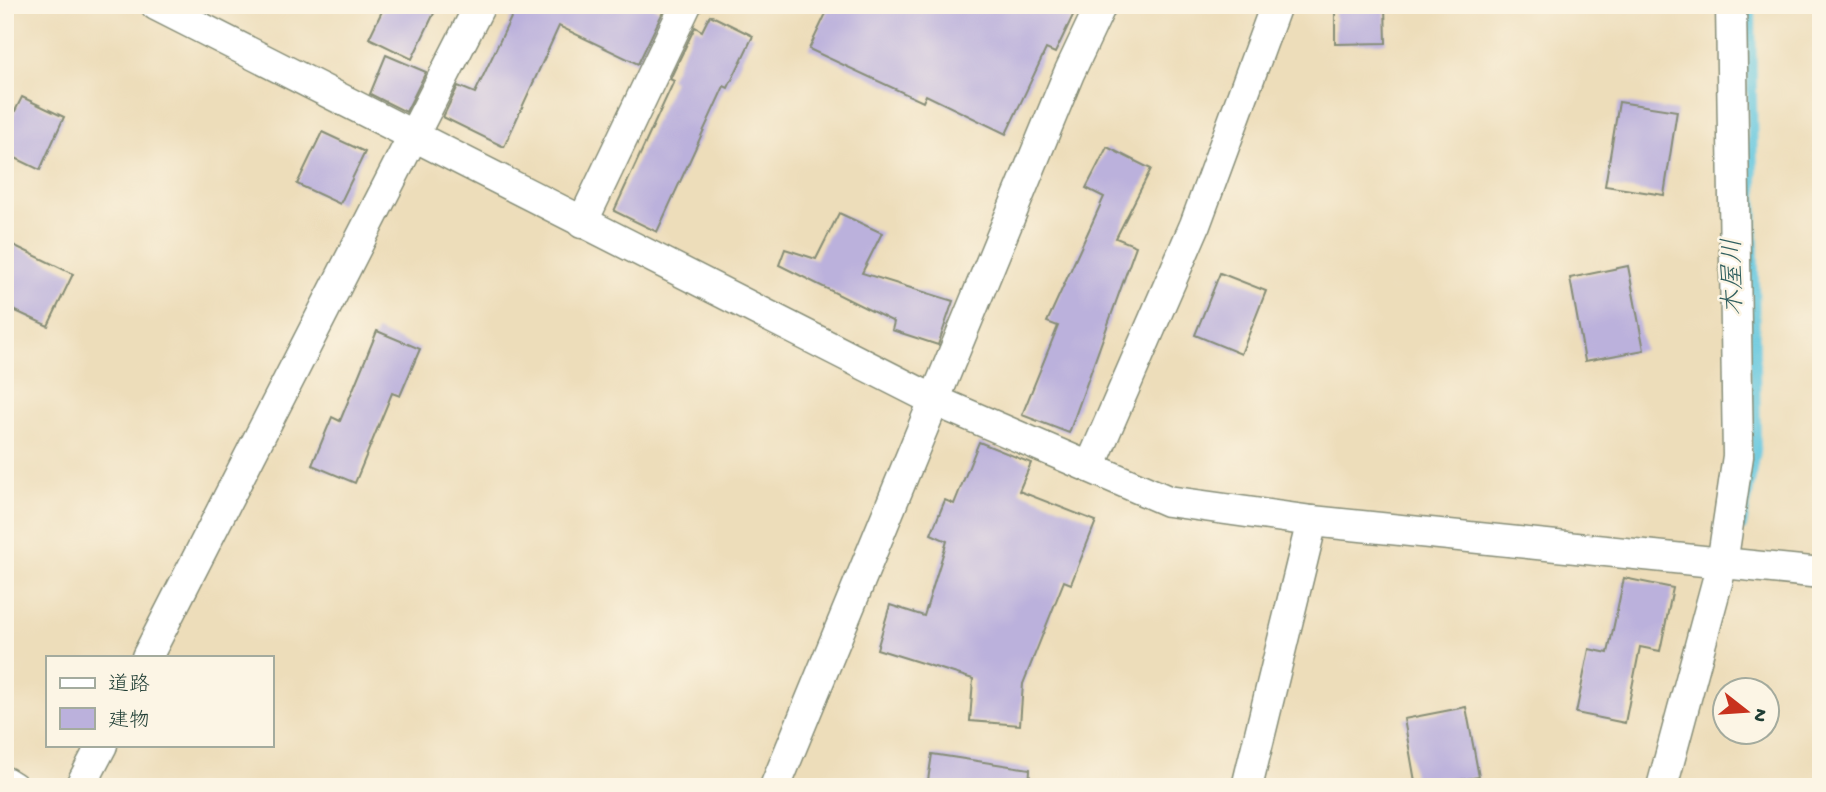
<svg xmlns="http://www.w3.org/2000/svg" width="1826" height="792" font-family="'Gochi Hand','Klee One',sans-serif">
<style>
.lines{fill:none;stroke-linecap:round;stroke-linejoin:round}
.stream{stroke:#61c6df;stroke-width:10}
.building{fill:#bbb1dc}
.minor-casing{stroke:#868d77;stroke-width:33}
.minor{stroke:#fff;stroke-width:30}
.labels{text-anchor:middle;stroke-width:5;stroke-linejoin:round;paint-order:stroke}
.water-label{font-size:26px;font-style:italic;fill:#305f5f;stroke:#fcf5e5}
</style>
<rect width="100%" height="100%" fill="#fcf5e5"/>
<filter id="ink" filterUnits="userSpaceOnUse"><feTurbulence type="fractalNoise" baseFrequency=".0143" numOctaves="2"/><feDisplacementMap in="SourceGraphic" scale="14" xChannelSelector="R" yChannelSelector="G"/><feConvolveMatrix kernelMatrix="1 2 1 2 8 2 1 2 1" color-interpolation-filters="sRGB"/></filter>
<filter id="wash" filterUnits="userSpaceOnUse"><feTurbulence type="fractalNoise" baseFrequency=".00686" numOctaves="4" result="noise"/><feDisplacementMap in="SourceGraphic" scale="28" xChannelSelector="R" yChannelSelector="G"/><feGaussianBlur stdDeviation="1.57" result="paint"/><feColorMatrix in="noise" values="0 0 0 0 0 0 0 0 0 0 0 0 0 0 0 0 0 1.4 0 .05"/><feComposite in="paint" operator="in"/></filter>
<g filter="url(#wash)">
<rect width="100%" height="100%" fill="#edddba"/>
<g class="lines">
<path class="stream" d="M 1742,526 L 1756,451 L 1751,5"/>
</g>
<g id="blocks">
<g class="building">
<path d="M 385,5 L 438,5 L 412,59 L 369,38 Z"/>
<path d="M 517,5 L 650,5 L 663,12 L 638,64 L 559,26 L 504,147 L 443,117 L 458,86 L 475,93 Z"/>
<path d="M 830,5 L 1078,5 L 1055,53 L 1046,49 L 1006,134 L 926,95 L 923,102 L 809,49 Z"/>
<path d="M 1335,5 L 1385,5 L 1386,43 L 1335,44 Z"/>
<path d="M 710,15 L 753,36 L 728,88 L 724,86 L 657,232 L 614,211 L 674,81 L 670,79 L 695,27 L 702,31 Z"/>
<path d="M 386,55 L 426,72 L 406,112 L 370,94 Z"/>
<path d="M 22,97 L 64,117 L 40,170 L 5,153 L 5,131 Z"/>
<path d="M 1619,102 L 1677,111 L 1664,195 L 1605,186 Z"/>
<path d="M 322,132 L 365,152 L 340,204 L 297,184 Z"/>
<path d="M 1107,147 L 1151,169 L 1116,238 L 1136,246 L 1069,433 L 1022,415 L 1058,326 L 1047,322 L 1104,197 L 1086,188 Z"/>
<path d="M 839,213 L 882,233 L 862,273 L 953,301 L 938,345 L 892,330 L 894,322 L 779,265 L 785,249 L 816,259 Z"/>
<path d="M 5,241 L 73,274 L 48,326 L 5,306 Z"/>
<path d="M 1628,266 L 1644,350 L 1585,361 L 1570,278 Z"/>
<path d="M 1220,273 L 1266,291 L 1241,354 L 1195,335 Z"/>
<path d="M 377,331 L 420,349 L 400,396 L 392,393 L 355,483 L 312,465 L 332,417 L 340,421 Z"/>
<path d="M 979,442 L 1031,463 L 1019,491 L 1096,521 L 1071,584 L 1064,581 L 1023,684 L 1020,725 L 970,721 L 973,679 L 877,649 L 890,605 L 924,616 L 947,541 L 931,534 L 945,500 L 954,504 Z"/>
<path d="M 1624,578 L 1673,588 L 1660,651 L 1640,647 L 1625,723 L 1576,713 L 1589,649 L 1608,653 Z"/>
<path d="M 1466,707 L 1479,777 L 1416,787 L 1404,719 Z"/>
<path d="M 932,754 L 1030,769 L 1029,787 L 927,787 Z"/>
</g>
</g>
</g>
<g filter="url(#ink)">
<use href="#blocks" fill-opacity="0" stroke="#868d77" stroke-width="2"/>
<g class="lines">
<g class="minor-casing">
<g id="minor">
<path d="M 156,5 L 936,401 L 1168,501 L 1312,521 L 1821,573"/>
<path d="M 582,223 L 686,5"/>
<path d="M 1090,467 L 1195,225 L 1276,5"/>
<path d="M 147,657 L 480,5"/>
<path d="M 5,782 L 13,787"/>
<path d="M 80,787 L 102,745"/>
<path d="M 775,787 L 1069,73 L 1101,5"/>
<path d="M 1247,787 L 1312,521"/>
<path d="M 1662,787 L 1722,564 L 1738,456 L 1731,5"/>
</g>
</g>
<use href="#minor" class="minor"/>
</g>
</g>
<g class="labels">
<g class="water-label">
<text transform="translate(1731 277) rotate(-91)" y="9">木屋川</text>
</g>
</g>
<rect width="1826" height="792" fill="none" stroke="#fcf5e5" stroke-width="28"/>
<rect x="46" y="656" width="228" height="91" fill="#fcf5e5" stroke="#a4ab9e" stroke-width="2"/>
<rect x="60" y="678" width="35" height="10" fill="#ffffff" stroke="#a4ab9e" stroke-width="2"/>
<text x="108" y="690" font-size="21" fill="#1f3d34">道路</text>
<rect x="60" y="708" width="35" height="21" fill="#bbb1dc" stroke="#a4ab9e" stroke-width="2"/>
<text x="108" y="726" font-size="21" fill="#1f3d34">建物</text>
<g transform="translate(1746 711) rotate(107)"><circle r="33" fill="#fcf5e5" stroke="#a4ab9e" stroke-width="2"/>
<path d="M0-5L12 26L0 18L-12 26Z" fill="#c8321e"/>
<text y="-10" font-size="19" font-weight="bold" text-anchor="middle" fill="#1f3d34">N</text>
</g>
</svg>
